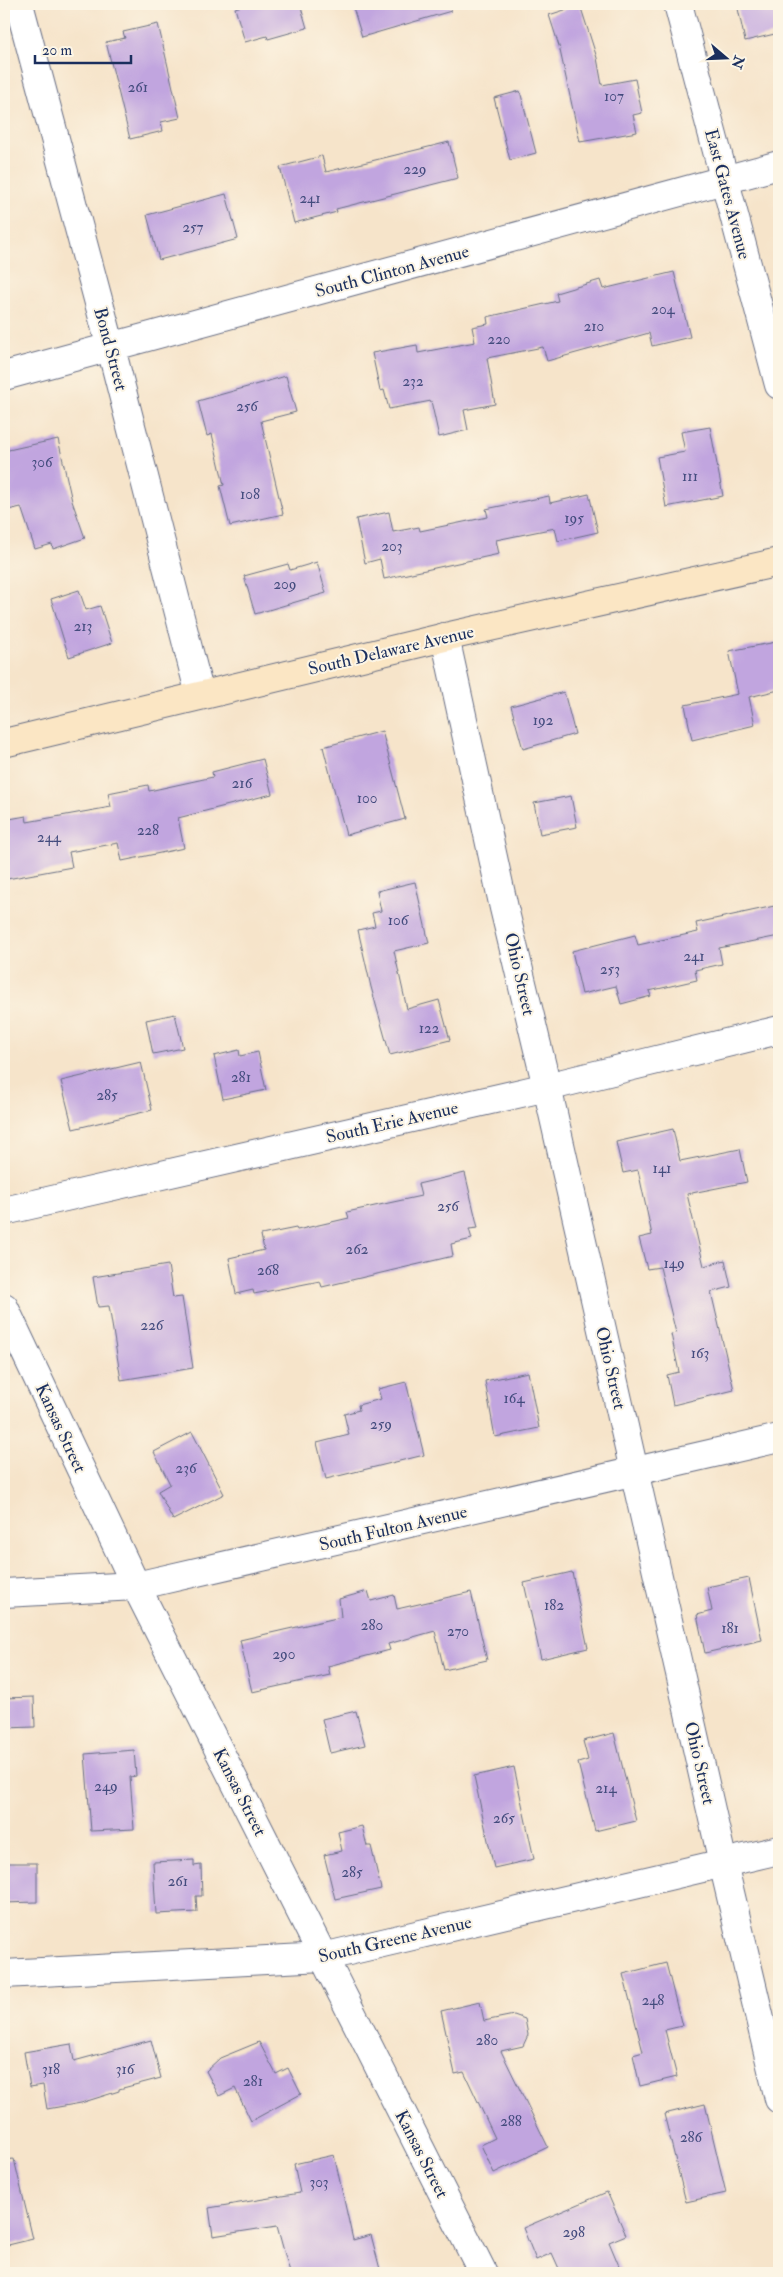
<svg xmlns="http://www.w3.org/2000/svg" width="783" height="2277" font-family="'IM FELL Double Pica',serif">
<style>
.building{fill:#c1a5df}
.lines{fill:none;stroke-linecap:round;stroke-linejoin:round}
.street-casing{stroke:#686e84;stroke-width:30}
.secondary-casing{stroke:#686e84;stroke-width:30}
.street{stroke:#fff;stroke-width:28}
.secondary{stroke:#fbe6c4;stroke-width:28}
.labels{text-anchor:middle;stroke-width:4;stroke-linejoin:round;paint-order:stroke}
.number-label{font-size:15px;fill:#444c7e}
.street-label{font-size:18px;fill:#1b2f5e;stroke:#fcf5e5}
</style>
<rect width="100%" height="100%" fill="#fcf5e5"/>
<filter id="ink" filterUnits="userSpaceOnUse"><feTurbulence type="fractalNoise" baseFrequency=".02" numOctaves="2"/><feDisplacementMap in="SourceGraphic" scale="10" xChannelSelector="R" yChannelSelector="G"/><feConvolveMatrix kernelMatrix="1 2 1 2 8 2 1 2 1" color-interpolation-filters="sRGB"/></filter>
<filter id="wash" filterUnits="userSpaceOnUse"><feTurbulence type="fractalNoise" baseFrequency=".0096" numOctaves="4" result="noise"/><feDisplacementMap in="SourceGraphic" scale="20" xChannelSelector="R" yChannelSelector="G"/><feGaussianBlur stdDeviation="1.12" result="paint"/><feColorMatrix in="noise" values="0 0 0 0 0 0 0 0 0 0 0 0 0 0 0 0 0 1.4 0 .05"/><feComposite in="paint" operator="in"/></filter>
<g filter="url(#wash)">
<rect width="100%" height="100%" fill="#f6e4ca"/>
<g id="blocks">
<g class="building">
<path d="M 249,4 L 300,4 L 307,28 L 268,39 L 267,36 L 245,42 L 235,8 Z"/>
<path d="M 352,4 L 450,4 L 451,11 L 362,37 Z"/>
<path d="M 737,4 L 773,4 L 779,33 L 745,41 Z"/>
<path d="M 580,5 L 597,58 L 602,85 L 635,79 L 642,113 L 633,115 L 637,132 L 580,142 L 559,46 L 549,15 Z"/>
<path d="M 158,24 L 180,118 L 161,122 L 163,131 L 130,139 L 106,42 L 125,38 L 123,32 Z"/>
<path d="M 520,91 L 536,153 L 510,160 L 494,98 Z"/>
<path d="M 449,142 L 458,178 L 336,209 L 337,212 L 294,223 L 280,167 L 322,156 L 326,172 Z"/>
<path d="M 226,194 L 238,239 L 159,260 L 147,215 Z"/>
<path d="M 674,272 L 690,337 L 652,346 L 649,333 L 547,361 L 543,347 L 487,358 L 495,404 L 464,410 L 468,430 L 439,437 L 431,401 L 389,409 L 384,390 L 380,391 L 372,353 L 417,345 L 418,353 L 475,342 L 472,327 L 488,324 L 487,317 L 558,301 L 556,293 L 600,280 L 603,289 Z"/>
<path d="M 286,376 L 296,412 L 261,421 L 283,514 L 230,526 L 220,486 L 224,485 L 212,434 L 207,436 L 198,401 Z"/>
<path d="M 710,427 L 723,496 L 666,507 L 657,457 L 685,452 L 681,432 Z"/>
<path d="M 58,439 L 72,501 L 85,538 L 53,549 L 52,544 L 35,549 L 21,507 L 4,511 L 4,451 Z"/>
<path d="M 589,494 L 598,532 L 558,541 L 555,528 L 496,540 L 499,554 L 384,579 L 380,559 L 365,563 L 356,519 L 389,512 L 393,532 L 419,527 L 420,531 L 488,517 L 486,509 L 549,496 L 550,503 Z"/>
<path d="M 317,562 L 326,593 L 255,614 L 244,576 L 288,564 L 290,570 Z"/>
<path d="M 79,590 L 86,610 L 100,606 L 112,643 L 69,657 L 51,599 Z"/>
<path d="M 776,642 L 779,657 L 779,690 L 749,697 L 755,725 L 692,740 L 685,705 L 738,694 L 729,651 Z"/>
<path d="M 564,692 L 575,734 L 523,749 L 511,706 Z"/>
<path d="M 382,731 L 405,819 L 346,835 L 323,747 Z"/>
<path d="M 263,759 L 272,794 L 178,818 L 184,848 L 122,861 L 118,843 L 69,852 L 72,867 L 7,879 L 4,861 L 4,820 L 26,816 L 27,822 L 111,807 L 108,793 L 148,785 L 149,791 L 213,777 L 212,772 Z"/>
<path d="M 571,796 L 577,827 L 540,834 L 534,803 Z"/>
<path d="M 415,882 L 429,943 L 394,951 L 407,1009 L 439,1000 L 450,1040 L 390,1055 L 371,987 L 358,930 L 375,926 L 372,913 L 381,911 L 377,891 Z"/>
<path d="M 779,905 L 779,936 L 719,948 L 722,964 L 695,970 L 697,980 L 649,991 L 651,996 L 621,1004 L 616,986 L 582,994 L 572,951 L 635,935 L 638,945 L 698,932 L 696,923 Z"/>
<path d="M 175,1014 L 183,1048 L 153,1054 L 146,1020 Z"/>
<path d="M 239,1050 L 240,1056 L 258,1052 L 266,1090 L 223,1099 L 214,1056 Z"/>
<path d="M 141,1062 L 152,1110 L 73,1129 L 61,1081 Z"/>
<path d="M 673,1129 L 680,1161 L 740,1149 L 747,1182 L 687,1194 L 704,1266 L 725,1260 L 731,1287 L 711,1292 L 734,1390 L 673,1405 L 667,1375 L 679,1372 L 671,1334 L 676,1333 L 660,1267 L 647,1269 L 639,1238 L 652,1235 L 638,1170 L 623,1173 L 616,1142 Z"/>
<path d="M 465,1173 L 478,1228 L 469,1229 L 472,1239 L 451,1244 L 453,1256 L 322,1287 L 320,1281 L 254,1294 L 253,1290 L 236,1294 L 229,1258 L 264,1250 L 261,1235 L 296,1228 L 297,1230 L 349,1218 L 347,1212 L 421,1196 L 418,1184 Z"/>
<path d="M 168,1265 L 173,1298 L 182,1297 L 193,1368 L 121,1380 L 109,1306 L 98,1307 L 93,1277 Z"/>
<path d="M 528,1372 L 539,1428 L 495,1437 L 485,1381 Z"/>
<path d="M 406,1382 L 424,1455 L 326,1479 L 317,1443 L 349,1435 L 344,1414 L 359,1410 L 358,1405 L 381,1399 L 378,1389 Z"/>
<path d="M 192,1432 L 224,1494 L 173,1520 L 158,1491 L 170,1484 L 154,1452 Z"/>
<path d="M 572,1572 L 588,1648 L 541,1659 L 524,1583 Z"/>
<path d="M 749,1578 L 762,1640 L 705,1653 L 697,1615 L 712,1611 L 707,1587 Z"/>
<path d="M 368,1591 L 371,1601 L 394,1595 L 397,1609 L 471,1592 L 487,1660 L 444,1670 L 435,1631 L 388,1644 L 390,1650 L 328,1666 L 330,1675 L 252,1692 L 240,1640 L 341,1617 L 339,1599 Z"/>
<path d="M 34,1697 L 35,1727 L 4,1728 L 4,1698 Z"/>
<path d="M 356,1711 L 365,1745 L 330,1753 L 322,1719 Z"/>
<path d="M 614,1733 L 636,1821 L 595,1831 L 578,1763 L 588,1760 L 583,1741 Z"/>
<path d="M 134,1750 L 136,1776 L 130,1777 L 134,1829 L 91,1831 L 85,1754 Z"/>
<path d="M 514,1767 L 534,1859 L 494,1868 L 474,1776 Z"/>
<path d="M 362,1826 L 367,1846 L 371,1846 L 381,1889 L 335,1899 L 324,1855 L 342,1851 L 338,1832 Z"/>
<path d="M 194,1860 L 194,1866 L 201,1865 L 202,1896 L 196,1896 L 197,1912 L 156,1914 L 153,1862 Z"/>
<path d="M 4,1863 L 37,1863 L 37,1902 L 4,1903 Z"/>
<path d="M 666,1963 L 682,2026 L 665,2030 L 677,2077 L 640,2086 L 633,2055 L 643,2052 L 623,1974 Z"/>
<path d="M 480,2002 L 484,2021 L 514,2015 L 525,2019 L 528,2035 L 523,2046 L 501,2051 L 548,2147 L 494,2173 L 481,2145 L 495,2138 L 464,2072 L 455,2074 L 441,2011 Z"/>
<path d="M 151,2040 L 161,2078 L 119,2089 L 119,2091 L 81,2103 L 47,2109 L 43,2085 L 30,2087 L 24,2052 L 71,2044 L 74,2061 Z"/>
<path d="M 259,2042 L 276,2074 L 288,2068 L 301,2094 L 251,2121 L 235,2088 L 219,2096 L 206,2071 L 220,2058 Z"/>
<path d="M 705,2104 L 726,2193 L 686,2202 L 664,2114 Z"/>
<path d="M 334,2155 L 353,2240 L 371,2235 L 381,2273 L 290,2273 L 277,2226 L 213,2236 L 209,2208 L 300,2193 L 294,2164 Z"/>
<path d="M 14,2159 L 33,2239 L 4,2246 L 4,2160 Z"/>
<path d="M 607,2192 L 626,2235 L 609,2242 L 622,2273 L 561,2273 L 552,2253 L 536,2260 L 523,2228 Z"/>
</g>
</g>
</g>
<g filter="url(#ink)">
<use href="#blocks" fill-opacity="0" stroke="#686e84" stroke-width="1"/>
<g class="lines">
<g class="street-casing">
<g id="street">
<path d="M 19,4 L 111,348 L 200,695"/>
<path d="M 678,4 L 779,385"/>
<path d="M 4,376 L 779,165"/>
<path d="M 445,637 L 504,908 L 547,1087 L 723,1863 L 779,2099"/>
<path d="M 4,1211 L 547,1087 L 779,1030"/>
<path d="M 4,1307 L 136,1586 L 483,2273"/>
<path d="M 4,1593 L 136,1586 L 779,1438"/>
<path d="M 4,1974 L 323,1957 L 779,1850"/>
</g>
</g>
<g class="secondary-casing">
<path id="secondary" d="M 4,743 L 445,637 L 779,562"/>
</g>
<use href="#street" class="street"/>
<use href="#secondary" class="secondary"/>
</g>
</g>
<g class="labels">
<g class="number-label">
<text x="138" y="92">261</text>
<text x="614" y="101">107</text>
<text x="415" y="174">229</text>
<text x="310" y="203">241</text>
<text x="193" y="232">257</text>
<text x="663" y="314">204</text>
<text x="594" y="331">210</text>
<text x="499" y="344">220</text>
<text x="413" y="386">232</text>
<text x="247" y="411">256</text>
<text x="42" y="467">306</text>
<text x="690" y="481">111</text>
<text x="250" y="499">108</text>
<text x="574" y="523">195</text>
<text x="392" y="551">203</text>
<text x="285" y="589">209</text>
<text x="83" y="631">213</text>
<text x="543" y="725">192</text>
<text x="242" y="788">216</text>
<text x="367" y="803">100</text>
<text x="148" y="835">228</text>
<text x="49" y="842">244</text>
<text x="398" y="925">106</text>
<text x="694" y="961">241</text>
<text x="610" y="974">253</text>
<text x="429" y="1033">122</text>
<text x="241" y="1082">281</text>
<text x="107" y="1100">285</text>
<text x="662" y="1173">141</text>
<text x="448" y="1211">256</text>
<text x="357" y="1254">262</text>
<text x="674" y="1268">149</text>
<text x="268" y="1275">268</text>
<text x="152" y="1330">226</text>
<text x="700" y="1358">163</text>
<text x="514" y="1403">164</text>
<text x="381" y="1429">259</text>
<text x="186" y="1473">236</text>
<text x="554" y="1610">182</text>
<text x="372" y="1630">280</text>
<text x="730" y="1633">181</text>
<text x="458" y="1636">270</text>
<text x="284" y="1659">290</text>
<text x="106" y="1791">249</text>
<text x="606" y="1793">214</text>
<text x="504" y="1823">265</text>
<text x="352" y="1877">285</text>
<text x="178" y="1886">261</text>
<text x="653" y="2005">248</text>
<text x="487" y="2045">280</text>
<text x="51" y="2074">318</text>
<text x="125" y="2074">316</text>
<text x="253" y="2086">281</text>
<text x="511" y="2126">288</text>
<text x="691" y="2142">286</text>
<text x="319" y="2187">303</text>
<text x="574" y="2237">298</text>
</g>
<g class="street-label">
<text transform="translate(728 194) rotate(75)" y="6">East Gates Avenue</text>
<text transform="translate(392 271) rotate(-15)" y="6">South Clinton Avenue</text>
<text transform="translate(111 349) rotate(75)" y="6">Bond Street</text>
<text transform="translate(391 650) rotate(-13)" y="6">South Delaware Avenue</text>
<text transform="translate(520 974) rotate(77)" y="6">Ohio Street</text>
<text transform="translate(392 1122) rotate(-13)" y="6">South Erie Avenue</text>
<text transform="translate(611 1368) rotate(77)" y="6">Ohio Street</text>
<text transform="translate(61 1428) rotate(65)" y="6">Kansas Street</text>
<text transform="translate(393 1528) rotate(-13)" y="6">South Fulton Avenue</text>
<text transform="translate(700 1763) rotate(77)" y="6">Ohio Street</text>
<text transform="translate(240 1792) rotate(63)" y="6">Kansas Street</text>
<text transform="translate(395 1939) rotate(-13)" y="6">South Greene Avenue</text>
<text transform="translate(422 2154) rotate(63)" y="6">Kansas Street</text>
</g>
</g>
<rect width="783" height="2277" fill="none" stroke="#fcf5e5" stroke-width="20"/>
<g transform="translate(726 58) rotate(109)" stroke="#fcf5e5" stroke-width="4" paint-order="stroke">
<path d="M0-4L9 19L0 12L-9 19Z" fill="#1b2f5e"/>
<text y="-8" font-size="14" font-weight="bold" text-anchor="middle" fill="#1b2f5e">N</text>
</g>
<path d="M35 55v8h96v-8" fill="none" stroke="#1b2f5e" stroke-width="2.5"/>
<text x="42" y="55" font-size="15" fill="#1b2f5e" stroke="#fcf5e5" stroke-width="4" paint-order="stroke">20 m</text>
</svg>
